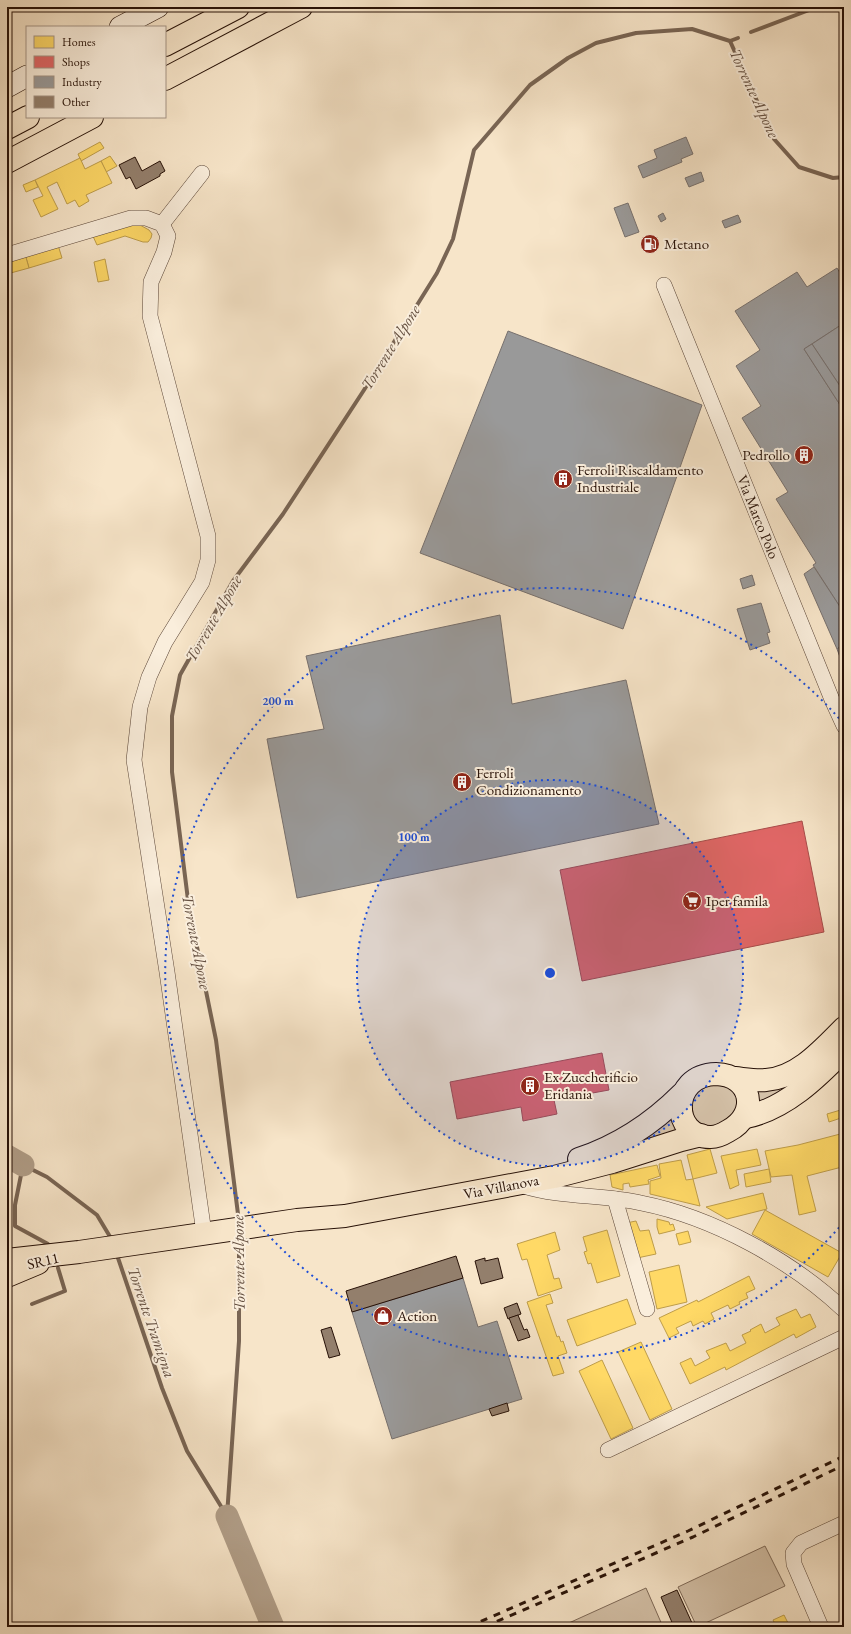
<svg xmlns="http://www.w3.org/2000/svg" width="851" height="1634" font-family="'EB Garamond',serif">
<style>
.green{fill:#d4c1a8;stroke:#7e6958}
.homes{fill:#ffd966;stroke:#be9d4a}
.shops{fill:#e06666;stroke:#a84c4a}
.industry{fill:#999;stroke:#77706d}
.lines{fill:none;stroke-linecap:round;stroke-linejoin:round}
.stream{stroke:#796554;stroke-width:4}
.river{stroke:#b09d87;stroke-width:23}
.building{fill:#937f6c;stroke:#271107}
.street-casing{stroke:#5b4638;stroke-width:16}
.secondary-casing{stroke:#271107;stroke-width:22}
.primary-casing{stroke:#271107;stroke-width:24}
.highway-casing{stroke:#271107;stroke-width:24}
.street{stroke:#faeedc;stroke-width:15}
.secondary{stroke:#faeedc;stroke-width:21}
.primary{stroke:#f7e5c9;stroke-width:22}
.highway{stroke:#f7e5c9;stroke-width:22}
.rail{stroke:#271107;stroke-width:3;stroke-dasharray:7 7;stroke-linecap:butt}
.ring{fill:none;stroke:#1d4ed8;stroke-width:2;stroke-dasharray:2 4}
.labels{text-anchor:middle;stroke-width:4;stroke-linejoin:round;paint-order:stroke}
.poi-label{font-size:15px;fill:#271107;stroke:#faeedc;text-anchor:start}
.street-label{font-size:15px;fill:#271107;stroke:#faeedc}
.water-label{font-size:16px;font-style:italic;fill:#655041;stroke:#faeedc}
.centre{fill:#1d4ed8;stroke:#faeedc;stroke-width:2}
.ring-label{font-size:12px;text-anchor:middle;font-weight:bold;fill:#1d4ed8;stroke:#faeedc;stroke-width:4;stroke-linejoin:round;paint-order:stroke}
</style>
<rect width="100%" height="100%" fill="#f7e5c9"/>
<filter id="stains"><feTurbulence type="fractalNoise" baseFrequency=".005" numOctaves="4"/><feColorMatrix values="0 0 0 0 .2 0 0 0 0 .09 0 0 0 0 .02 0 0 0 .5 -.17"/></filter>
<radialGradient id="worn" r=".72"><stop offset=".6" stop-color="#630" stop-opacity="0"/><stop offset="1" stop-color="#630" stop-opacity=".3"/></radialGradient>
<g class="green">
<path d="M 804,1075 L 756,1107 L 754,1088 Z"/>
<path d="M 711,1085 C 727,1084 733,1087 739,1103 L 729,1120 L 711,1127 L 696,1123 L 689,1110 C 694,1093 695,1092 711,1085 Z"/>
<path d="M 673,1117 L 681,1130 L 636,1145 Z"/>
<path d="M 765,1546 L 785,1586 L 697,1627 L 678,1587 Z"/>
<path d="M 646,1588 L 663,1627 L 560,1627 Z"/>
</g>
<g class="homes">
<path d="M 100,142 L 104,148 L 81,161 L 78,154 Z"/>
<path d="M 110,156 L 117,166 L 106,172 L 101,161 Z"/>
<path d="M 80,158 L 85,169 L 101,161 L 112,183 L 86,195 L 89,201 L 79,207 L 75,200 L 67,204 L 57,182 L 47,187 L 58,209 L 41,217 L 33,200 L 43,196 L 35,180 Z"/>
<path d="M 35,180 L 38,187 L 26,192 L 23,185 Z"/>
<path d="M 129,223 L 140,225 L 149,230 L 152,234 L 151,238 L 148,242 L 143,242 L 125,236 L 97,245 L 92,234 Z"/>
<path d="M 58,245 L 62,258 L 29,268 L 25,254 Z"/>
<path d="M 25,254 L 29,268 L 7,274 L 7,260 Z"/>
<path d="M 105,259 L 109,280 L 98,282 L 94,262 Z"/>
<path d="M 844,1109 L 844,1117 L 829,1122 L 827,1114 Z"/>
<path d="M 844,1133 L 844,1180 L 842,1167 L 807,1176 L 816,1211 L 799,1215 L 792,1175 L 771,1177 L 765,1151 L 798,1145 Z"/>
<path d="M 710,1149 L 717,1173 L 693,1179 L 687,1155 Z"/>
<path d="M 757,1149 L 761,1165 L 736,1170 L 739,1185 L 730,1189 L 721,1156 Z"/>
<path d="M 681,1160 L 686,1180 L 693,1179 L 700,1206 L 650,1194 L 650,1181 L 661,1178 L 659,1164 Z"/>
<path d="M 657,1165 L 660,1176 L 648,1180 L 649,1184 L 630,1187 L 629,1183 L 623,1184 L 623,1190 L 612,1187 L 610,1175 Z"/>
<path d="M 769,1169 L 771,1182 L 746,1187 L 744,1174 Z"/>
<path d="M 763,1193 L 767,1209 L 727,1219 L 706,1207 Z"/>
<path d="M 765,1210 L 842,1253 L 828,1277 L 752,1234 Z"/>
<path d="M 657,1219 L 669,1222 L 670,1225 L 673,1224 L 675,1230 L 659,1234 L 657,1227 Z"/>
<path d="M 636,1221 L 640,1231 L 649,1230 L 656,1254 L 637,1258 L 626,1223 Z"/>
<path d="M 607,1230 L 620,1276 L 597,1283 L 591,1263 L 588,1264 L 584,1252 L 587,1251 L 583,1237 Z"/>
<path d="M 688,1231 L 691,1242 L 679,1245 L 676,1234 Z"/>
<path d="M 555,1232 L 560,1250 L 547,1255 L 554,1279 L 559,1278 L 562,1288 L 538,1296 L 527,1259 L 522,1260 L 517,1244 Z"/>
<path d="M 679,1265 L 687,1302 L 657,1309 L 649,1272 Z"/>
<path d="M 749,1276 L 755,1289 L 746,1293 L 748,1298 L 739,1302 L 740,1304 L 730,1309 L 728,1305 L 711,1313 L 714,1319 L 705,1324 L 703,1321 L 693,1326 L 691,1321 L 676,1328 L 679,1333 L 669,1338 L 659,1318 L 697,1300 L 698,1302 Z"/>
<path d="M 550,1294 L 553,1303 L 546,1305 L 557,1337 L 559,1336 L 561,1342 L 563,1341 L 567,1353 L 558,1356 L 564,1373 L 553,1376 L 527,1302 Z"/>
<path d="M 627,1299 L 636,1324 L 577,1346 L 567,1320 Z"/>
<path d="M 796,1309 L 801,1318 L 810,1314 L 816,1327 L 796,1338 L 794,1334 L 726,1370 L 725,1367 L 690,1384 L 680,1363 L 691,1358 L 695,1366 L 710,1358 L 706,1351 L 726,1343 L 730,1351 L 746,1343 L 742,1335 L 751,1331 L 750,1330 L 761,1324 L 765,1333 L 780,1325 L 776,1318 Z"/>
<path d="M 641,1342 L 672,1409 L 650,1420 L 618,1352 Z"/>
<path d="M 602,1360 L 633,1428 L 611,1439 L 579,1371 Z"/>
<path d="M 784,1615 L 790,1627 L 769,1627 L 775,1624 L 773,1620 Z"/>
</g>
<g class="shops">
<path d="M 802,821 L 824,932 L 582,981 L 560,870 Z"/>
<path d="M 602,1053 L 609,1090 L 554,1100 L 557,1114 L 523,1121 L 521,1107 L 457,1119 L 450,1082 Z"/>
</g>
<g class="industry">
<path d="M 686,137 L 693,154 L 681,159 L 682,162 L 643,178 L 638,166 L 657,158 L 654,150 Z"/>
<path d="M 701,172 L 704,181 L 689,187 L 685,178 Z"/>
<path d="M 628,203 L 639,232 L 625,237 L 614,208 Z"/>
<path d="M 663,213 L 666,219 L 661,222 L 658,216 Z"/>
<path d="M 738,215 L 741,222 L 725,228 L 722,221 Z"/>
<path d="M 837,268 L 844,279 L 844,323 L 804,349 L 844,411 L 844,613 L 813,565 L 816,563 L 776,499 L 788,492 L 742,418 L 761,406 L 736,366 L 760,350 L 735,311 L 797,272 L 807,287 Z"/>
<path d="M 844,323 L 844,392 L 812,344 Z"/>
<path d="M 508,331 L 702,405 L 623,629 L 420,553 Z"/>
<path d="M 812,344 L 844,392 L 844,411 L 804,349 Z"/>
<path d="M 814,567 L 844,613 L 844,644 L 837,649 L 804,574 Z"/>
<path d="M 752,575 L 755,585 L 743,589 L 740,579 Z"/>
<path d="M 761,603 L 770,632 L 767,633 L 770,643 L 750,650 L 737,609 Z"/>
<path d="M 500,615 L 512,704 L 626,680 L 659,824 L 297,898 L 267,739 L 324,729 L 306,656 Z"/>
<path d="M 844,644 L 844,668 L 837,649 Z"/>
<path d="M 844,864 L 844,885 L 840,865 Z"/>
<path d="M 463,1278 L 478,1327 L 497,1321 L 522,1399 L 392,1439 L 352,1312 Z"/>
</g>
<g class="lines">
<g class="stream">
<path d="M 751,32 L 817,7"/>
<path d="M 730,41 L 738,38"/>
<path d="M 239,1222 L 216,1040 L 189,908 L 172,772 L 172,716 L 180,675 L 233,581 L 283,514 L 364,390 L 437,273 L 453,239 L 474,150 L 530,85 L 568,58 L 596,43 L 636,33 L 692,29 L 730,41 L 774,139 L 799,167 L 833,178 L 844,177"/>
<path d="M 48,1244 L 15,1226 L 15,1205 L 23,1165 L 47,1177 L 97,1215 L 112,1240"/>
<path d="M 116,1252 L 162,1388 L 187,1451 L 227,1516"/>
<path d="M 32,1304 L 65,1291 L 58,1268"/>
<path d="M 7,1313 L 10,1312"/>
<path d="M 227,1516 L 239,1341 L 239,1235"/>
</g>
<g class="river">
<path d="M 7,1156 L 23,1165"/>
<path d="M 227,1516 L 273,1627"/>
</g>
</g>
<g class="building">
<path d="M 135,157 L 142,171 L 160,161 L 165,171 L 160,174 L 160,176 L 136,189 L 130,177 L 126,179 L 119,165 Z"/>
<path d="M 456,1256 L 463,1278 L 352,1312 L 346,1291 Z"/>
<path d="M 485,1258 L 485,1261 L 498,1258 L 503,1278 L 481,1284 L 475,1261 Z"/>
<path d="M 517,1303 L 521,1314 L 508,1319 L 504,1308 Z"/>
<path d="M 518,1315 L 524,1330 L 527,1329 L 530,1337 L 518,1341 L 509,1318 Z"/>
<path d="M 331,1327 L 340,1355 L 329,1358 L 321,1330 Z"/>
<path d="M 507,1403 L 509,1411 L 492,1416 L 489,1409 Z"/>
<path d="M 677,1590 L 692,1623 L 683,1627 L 674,1627 L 661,1597 Z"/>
</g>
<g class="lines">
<g class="street-casing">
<g id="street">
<path d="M 162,224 L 202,173"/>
<path d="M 7,255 L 131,218 L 146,218 L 162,224 L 168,236 L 164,252 L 151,282 L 150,316 L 208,536 L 208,560 L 202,582 L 165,642 L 149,677 L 140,707 L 134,760 L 167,972 L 204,1233"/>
<path d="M 664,285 L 833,702 L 844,726"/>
<path d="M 524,1186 C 562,1198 602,1194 641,1203 C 712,1217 791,1260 844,1310"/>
<path d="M 615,1199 L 647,1309"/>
<path d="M 608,1450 L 844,1337"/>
<path d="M 821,1627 L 794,1564 L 793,1553 L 801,1543 L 844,1523"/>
</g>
</g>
<g class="secondary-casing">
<g id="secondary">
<path d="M 120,27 L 158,7"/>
<path d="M 7,87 L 27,76"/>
</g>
</g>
<g class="primary-casing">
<g id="primary">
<path d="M 716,1074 C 752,1075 760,1114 728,1131 C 723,1134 717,1137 711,1137 C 671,1138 669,1075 716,1074 Z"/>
<path d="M 735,1078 C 745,1079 756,1081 766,1080 C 798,1078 823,1049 844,1028"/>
<path d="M 746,1117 C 785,1109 817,1078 844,1050"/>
<path d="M 579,1159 C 618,1146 653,1123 682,1094"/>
<path d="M 7,1260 L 79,1252 L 297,1220 L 345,1216 L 554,1177 L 612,1162 L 681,1140 L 701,1135"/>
<path d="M 7,1276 L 38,1263"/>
</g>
</g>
<g class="highway-casing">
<g id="highway">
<path d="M 165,45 L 238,7"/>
<path d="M 165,79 L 301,7"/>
<path d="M 7,128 L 28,117"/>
<path d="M 7,162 L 92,117"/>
</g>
</g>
<use href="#street" class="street"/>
<use href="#secondary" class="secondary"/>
<use href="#primary" class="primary"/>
<use href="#highway" class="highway"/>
<g class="rail">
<path d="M 468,1627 L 688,1531 L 844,1456"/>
<path d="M 484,1627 L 693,1537 L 844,1465"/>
</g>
</g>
<circle cx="550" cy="973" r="193" fill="#1d4ed8" fill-opacity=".12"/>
<g class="ring">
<circle cx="550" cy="973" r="193"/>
<path d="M843 1223A385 385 0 1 1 843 723"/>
</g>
<defs>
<g id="fuel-disc" transform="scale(1)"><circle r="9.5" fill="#8f2418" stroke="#faeedc"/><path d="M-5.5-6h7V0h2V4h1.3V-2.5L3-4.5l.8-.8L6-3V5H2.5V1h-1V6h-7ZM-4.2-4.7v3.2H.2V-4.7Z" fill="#fff"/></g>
<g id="building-disc" transform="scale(1)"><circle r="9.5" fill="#8f2418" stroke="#faeedc"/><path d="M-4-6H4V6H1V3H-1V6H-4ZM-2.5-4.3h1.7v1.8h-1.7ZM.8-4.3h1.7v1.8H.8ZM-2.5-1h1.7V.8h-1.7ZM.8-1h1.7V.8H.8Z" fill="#fff"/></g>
<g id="supermarket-disc" transform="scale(1)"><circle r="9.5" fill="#8f2418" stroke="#faeedc"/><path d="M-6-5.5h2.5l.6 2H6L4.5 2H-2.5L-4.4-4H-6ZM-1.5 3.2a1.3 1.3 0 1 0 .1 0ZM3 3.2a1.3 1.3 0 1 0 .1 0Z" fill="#fff"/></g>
<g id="shop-disc" transform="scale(1)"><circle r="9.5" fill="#8f2418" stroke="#faeedc"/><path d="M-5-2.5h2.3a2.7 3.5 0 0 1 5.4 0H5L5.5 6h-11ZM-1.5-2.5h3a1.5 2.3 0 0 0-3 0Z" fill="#fff"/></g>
</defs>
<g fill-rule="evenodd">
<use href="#fuel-disc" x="650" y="244"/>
<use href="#building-disc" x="804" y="455"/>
<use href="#building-disc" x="563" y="479"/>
<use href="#building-disc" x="462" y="782"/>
<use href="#supermarket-disc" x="692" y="901"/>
<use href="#building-disc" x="530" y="1086"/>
<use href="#shop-disc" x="383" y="1316"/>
</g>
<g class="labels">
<g class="poi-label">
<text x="664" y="249">Metano</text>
<text x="790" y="460" text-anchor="end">Pedrollo</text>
<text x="577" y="475">Ferroli Riscaldamento<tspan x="577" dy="17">Industriale</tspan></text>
<text x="476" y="778">Ferroli<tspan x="476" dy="17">Condizionamento</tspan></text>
<text x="706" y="906">Iper famila</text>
<text x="544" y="1082">Ex Zuccherificio<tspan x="544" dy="17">Eridania</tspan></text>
<text x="397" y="1321">Action</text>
</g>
<g class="street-label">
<text transform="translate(758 517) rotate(68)" y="5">Via Marco Polo</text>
<text transform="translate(501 1187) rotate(-11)" y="5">Via Villanova</text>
<text transform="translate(43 1261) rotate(-13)" y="5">SR11</text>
</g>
<g class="water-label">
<text transform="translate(755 93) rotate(65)" y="6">Torrente Alpone</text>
<text transform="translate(390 347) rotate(-58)" y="6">Torrente Alpone</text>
<text transform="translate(213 618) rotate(-60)" y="6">Torrente Alpone</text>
<text transform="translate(197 942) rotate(79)" y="6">Torrente Alpone</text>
<text transform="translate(238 1263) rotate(-91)" y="6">Torrente Alpone</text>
<text transform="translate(152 1322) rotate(71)" y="6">Torrente Tramigna</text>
</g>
</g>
<circle cx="550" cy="973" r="6" class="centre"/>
<g class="ring-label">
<text x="278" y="705">200 m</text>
<text x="414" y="841">100 m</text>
</g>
<rect width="851" height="1634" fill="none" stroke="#f7e5c9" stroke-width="24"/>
<rect x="8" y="8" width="835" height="1618" fill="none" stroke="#271107" stroke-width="2"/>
<rect x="12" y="12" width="827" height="1610" fill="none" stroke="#271107"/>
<rect x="26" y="26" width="140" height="92" fill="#faeedc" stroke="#a69687"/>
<rect x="34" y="36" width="20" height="12" fill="#ffd966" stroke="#a69687"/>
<text x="62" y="46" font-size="12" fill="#271107">Homes</text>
<rect x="34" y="56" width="20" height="12" fill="#e06666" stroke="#a69687"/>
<text x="62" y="66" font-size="12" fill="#271107">Shops</text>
<rect x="34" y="76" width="20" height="12" fill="#999999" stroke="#a69687"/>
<text x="62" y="86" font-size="12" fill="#271107">Industry</text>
<rect x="34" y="96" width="20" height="12" fill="#937f6c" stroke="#a69687"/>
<text x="62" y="106" font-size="12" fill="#271107">Other</text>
<rect width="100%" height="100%" filter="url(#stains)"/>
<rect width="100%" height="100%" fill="url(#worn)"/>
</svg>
